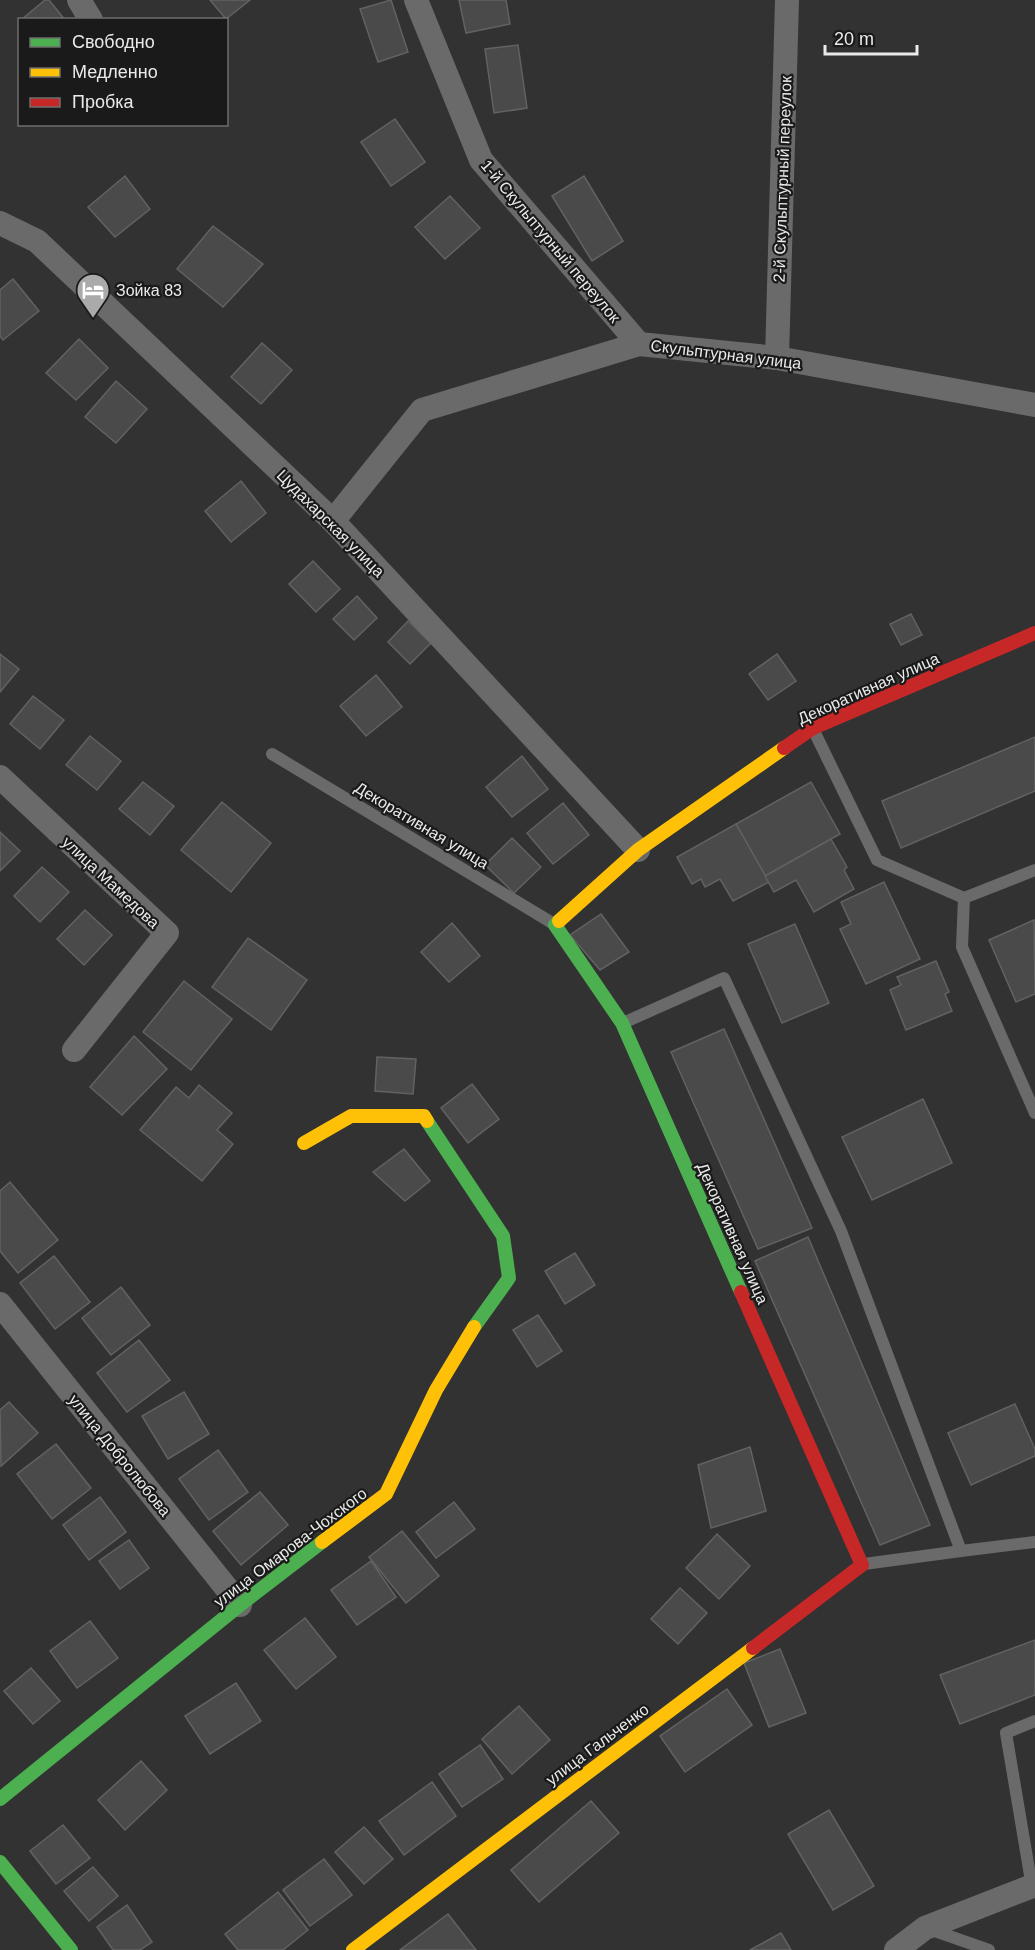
<svg xmlns="http://www.w3.org/2000/svg" width="1035" height="1950" font-family="Helvetica,sans-serif">
<style>
.building{fill:#494a49;stroke:#616261;stroke-width:1.5}
.lines{fill:none;stroke-linecap:round;stroke-linejoin:round}
.lane{stroke:#6a6a6a;stroke-width:12}
.street{stroke:#6a6a6a;stroke-width:24}
.fast{stroke:#4caf50;stroke-width:14}
.slow{stroke:#ffc107;stroke-width:14}
.jam{stroke:#c62828;stroke-width:14}
.labels{text-anchor:middle;stroke-width:4.5;stroke-linejoin:round;paint-order:stroke}
.street-label{font-size:16px;fill:#e9ebe9;stroke:#191a19}
.poi-label{font-size:16px;fill:#e9ebe9;stroke:#191a19;text-anchor:start}
</style>
<rect width="100%" height="100%" fill="#313231"/>
<g class="building">
<path d="M 45,0 L 49,0 L 65,20 L 21,20 Z"/>
<path d="M 210,0 L 250,0 L 226,19 Z"/>
<path d="M 391,0 L 408,52 L 378,62 L 360,9 Z"/>
<path d="M 459,0 L 506,0 L 510,24 L 466,33 Z"/>
<path d="M 518,45 L 527,108 L 494,113 L 485,49 Z"/>
<path d="M 395,119 L 425,162 L 391,186 L 361,142 Z"/>
<path d="M 125,176 L 150,209 L 115,237 L 88,207 Z"/>
<path d="M 584,176 L 623,241 L 592,261 L 552,196 Z"/>
<path d="M 450,196 L 480,228 L 445,259 L 415,227 Z"/>
<path d="M 213,226 L 263,264 L 223,307 L 177,269 Z"/>
<path d="M 13,279 L 39,311 L 3,340 L 0,336 L 0,290 Z"/>
<path d="M 79,339 L 108,368 L 76,400 L 46,373 Z"/>
<path d="M 262,343 L 292,370 L 261,404 L 231,377 Z"/>
<path d="M 116,381 L 147,409 L 116,443 L 85,417 Z"/>
<path d="M 241,481 L 266,513 L 231,542 L 205,511 Z"/>
<path d="M 313,561 L 340,589 L 316,612 L 289,584 Z"/>
<path d="M 357,596 L 377,618 L 354,640 L 333,619 Z"/>
<path d="M 911,614 L 922,635 L 901,645 L 890,624 Z"/>
<path d="M 408,621 L 431,643 L 410,664 L 388,642 Z"/>
<path d="M 0,654 L 19,669 L 0,692 Z"/>
<path d="M 777,654 L 796,681 L 768,700 L 749,674 Z"/>
<path d="M 376,675 L 402,707 L 366,736 L 340,706 Z"/>
<path d="M 33,696 L 64,720 L 40,749 L 10,724 Z"/>
<path d="M 90,736 L 121,761 L 97,790 L 66,765 Z"/>
<path d="M 1035,737 L 1035,791 L 901,848 L 882,801 Z"/>
<path d="M 522,756 L 548,789 L 512,817 L 486,787 Z"/>
<path d="M 143,782 L 174,806 L 150,835 L 119,809 Z"/>
<path d="M 811,782 L 840,834 L 765,876 L 736,824 Z"/>
<path d="M 222,802 L 271,843 L 231,892 L 181,850 Z"/>
<path d="M 563,803 L 589,835 L 553,864 L 527,833 Z"/>
<path d="M 736,824 L 769,882 L 733,901 L 720,879 L 705,887 L 701,879 L 692,884 L 677,857 Z"/>
<path d="M 0,832 L 20,851 L 0,871 Z"/>
<path d="M 512,838 L 541,867 L 514,893 L 485,865 Z"/>
<path d="M 831,839 L 847,867 L 844,870 L 854,889 L 814,912 L 796,880 L 774,892 L 765,876 Z"/>
<path d="M 42,867 L 69,892 L 40,922 L 14,896 Z"/>
<path d="M 884,882 L 920,959 L 866,984 L 840,929 L 851,924 L 841,902 Z"/>
<path d="M 85,910 L 112,935 L 84,965 L 57,939 Z"/>
<path d="M 601,914 L 629,952 L 600,970 L 570,935 Z"/>
<path d="M 1034,920 L 1035,994 L 1016,1002 L 989,940 Z"/>
<path d="M 452,923 L 480,956 L 449,982 L 421,952 Z"/>
<path d="M 795,924 L 829,1003 L 782,1023 L 748,944 Z"/>
<path d="M 248,938 L 307,980 L 271,1030 L 212,987 Z"/>
<path d="M 936,961 L 949,992 L 945,994 L 952,1011 L 906,1030 L 890,990 L 901,985 L 897,977 Z"/>
<path d="M 184,981 L 232,1019 L 191,1070 L 143,1032 Z"/>
<path d="M 724,1029 L 812,1228 L 758,1249 L 671,1052 Z"/>
<path d="M 134,1036 L 167,1069 L 122,1115 L 90,1087 Z"/>
<path d="M 377,1057 L 416,1059 L 413,1094 L 375,1091 Z"/>
<path d="M 472,1084 L 499,1119 L 468,1143 L 441,1108 Z"/>
<path d="M 199,1085 L 232,1113 L 217,1130 L 233,1144 L 202,1181 L 140,1130 L 176,1087 L 189,1098 Z"/>
<path d="M 923,1099 L 952,1163 L 872,1200 L 842,1137 Z"/>
<path d="M 404,1149 L 430,1181 L 405,1201 L 373,1172 Z"/>
<path d="M 10,1182 L 58,1240 L 18,1273 L 0,1251 L 0,1191 Z"/>
<path d="M 808,1237 L 930,1525 L 880,1545 L 755,1261 Z"/>
<path d="M 575,1253 L 595,1285 L 565,1304 L 545,1271 Z"/>
<path d="M 54,1256 L 90,1302 L 55,1329 L 20,1283 Z"/>
<path d="M 121,1287 L 150,1325 L 111,1355 L 82,1318 Z"/>
<path d="M 538,1315 L 562,1351 L 537,1367 L 513,1330 Z"/>
<path d="M 139,1340 L 170,1380 L 127,1412 L 97,1373 Z"/>
<path d="M 184,1392 L 209,1434 L 168,1459 L 142,1416 Z"/>
<path d="M 9,1402 L 38,1433 L 1,1466 L 0,1410 Z"/>
<path d="M 1015,1404 L 1035,1449 L 1035,1456 L 971,1485 L 948,1433 Z"/>
<path d="M 56,1444 L 91,1488 L 52,1519 L 17,1474 Z"/>
<path d="M 750,1447 L 766,1511 L 711,1528 L 698,1465 Z"/>
<path d="M 218,1450 L 248,1492 L 209,1520 L 179,1479 Z"/>
<path d="M 260,1492 L 288,1525 L 241,1565 L 213,1531 Z"/>
<path d="M 100,1497 L 126,1532 L 89,1560 L 63,1525 Z"/>
<path d="M 454,1502 L 475,1529 L 436,1558 L 416,1532 Z"/>
<path d="M 402,1531 L 439,1576 L 406,1603 L 369,1557 Z"/>
<path d="M 717,1534 L 750,1566 L 719,1599 L 686,1568 Z"/>
<path d="M 129,1540 L 149,1568 L 120,1589 L 99,1561 Z"/>
<path d="M 371,1561 L 396,1597 L 357,1625 L 331,1590 Z"/>
<path d="M 680,1588 L 707,1613 L 678,1644 L 651,1619 Z"/>
<path d="M 305,1618 L 336,1657 L 296,1689 L 264,1650 Z"/>
<path d="M 90,1621 L 118,1658 L 77,1688 L 50,1651 Z"/>
<path d="M 1035,1640 L 1035,1695 L 960,1724 L 940,1675 Z"/>
<path d="M 780,1649 L 806,1713 L 769,1727 L 744,1663 Z"/>
<path d="M 31,1668 L 60,1701 L 33,1724 L 4,1691 Z"/>
<path d="M 236,1683 L 261,1721 L 210,1754 L 185,1716 Z"/>
<path d="M 727,1689 L 752,1725 L 685,1772 L 660,1736 Z"/>
<path d="M 519,1706 L 550,1740 L 512,1774 L 482,1739 Z"/>
<path d="M 480,1745 L 503,1779 L 462,1807 L 439,1774 Z"/>
<path d="M 141,1761 L 167,1790 L 125,1830 L 98,1800 Z"/>
<path d="M 432,1782 L 456,1816 L 404,1855 L 379,1821 Z"/>
<path d="M 591,1801 L 619,1833 L 539,1902 L 511,1870 Z"/>
<path d="M 829,1810 L 874,1886 L 833,1910 L 788,1834 Z"/>
<path d="M 63,1825 L 90,1858 L 56,1884 L 30,1851 Z"/>
<path d="M 364,1827 L 393,1859 L 364,1884 L 335,1852 Z"/>
<path d="M 324,1859 L 352,1895 L 310,1926 L 283,1890 Z"/>
<path d="M 93,1867 L 118,1896 L 89,1921 L 64,1891 Z"/>
<path d="M 278,1892 L 308,1930 L 283,1950 L 238,1950 L 225,1934 Z"/>
<path d="M 127,1905 L 152,1942 L 140,1950 L 113,1950 L 97,1927 Z"/>
<path d="M 448,1914 L 476,1950 L 400,1950 Z"/>
<path d="M 781,1933 L 791,1950 L 750,1950 Z"/>
</g>
<g class="lines">
<g class="lane">
<path d="M 813,729 L 877,860 L 964,898 L 1035,870"/>
<path d="M 272,754 L 554,924"/>
<path d="M 964,898 L 962,947 L 1035,1113"/>
<path d="M 623,1023 L 724,978 L 841,1231 L 961,1551 L 1035,1542"/>
<path d="M 864,1564 L 961,1551"/>
<path d="M 1032,1887 L 1006,1733 L 1035,1721"/>
<path d="M 929,1929 L 989,1950"/>
</g>
<g class="street">
<path d="M 79,0 L 91,20"/>
<path d="M 416,0 L 481,160 L 639,344"/>
<path d="M 0,223 L 37,241 L 333,521 L 638,850"/>
<path d="M 777,358 L 787,0"/>
<path d="M 333,521 L 422,410 L 639,344 L 777,358 L 1035,405"/>
<path d="M 0,777 L 167,933 L 74,1050"/>
<path d="M 0,1304 L 240,1605"/>
<path d="M 896,1950 L 925,1928 L 1035,1885"/>
</g>
<g class="fast">
<path d="M 559,921 L 555,925 L 622,1023 L 741,1292"/>
<path d="M 427,1121 L 503,1236 L 509,1278 L 474,1327"/>
<path d="M 0,1799 L 240,1605 L 322,1542"/>
<path d="M 0,1862 L 71,1950"/>
</g>
<g class="slow">
<path d="M 559,921 L 638,850 L 784,748"/>
<path d="M 304,1143 L 351,1116 L 424,1116 L 427,1121"/>
<path d="M 322,1542 L 386,1494 L 436,1390 L 474,1327"/>
<path d="M 353,1950 L 753,1648"/>
</g>
<g class="jam">
<path d="M 784,748 L 813,728 L 1035,633"/>
<path d="M 741,1292 L 862,1565 L 753,1648"/>
</g>
</g>
<defs>
<g id="hotel-pin" transform="scale(1.725)"><path d="M0 17L-7.5 6A9.5 9.5 0 1 1 7.5 6Z" fill="#a9aaa9" stroke="#191a19"/><path d="M-6-4.5h1.5V1H6V5H4.5V3h-9V5H-6ZM-4 0a1.8 1.8 0 1 1 3.6 0ZM.5 0V-2.5h3Q6-2.5 6 0Z" fill="#fff"/></g>
</defs>
<g fill-rule="evenodd">
<use href="#hotel-pin" x="93" y="290"/>
</g>
<g class="labels">
<g class="street-label">
<text transform="translate(782 179) rotate(-88)" y="6">2-й Скульптурный переулок</text>
<text transform="translate(551 241) rotate(50)" y="6">1-й Скульптурный переулок</text>
<text transform="translate(726 354) rotate(7)" y="6">Скульптурная улица</text>
<text transform="translate(331 523) rotate(45)" y="6">Цудахарская улица</text>
<text transform="translate(868 688) rotate(-24)" y="6">Декоративная улица</text>
<text transform="translate(422 825) rotate(31)" y="6">Декоративная улица</text>
<text transform="translate(111 882) rotate(43)" y="6">улица Мамедова</text>
<text transform="translate(733 1233) rotate(66)" y="6">Декоративная улица</text>
<text transform="translate(120 1455) rotate(51)" y="6">улица Добролюбова</text>
<text transform="translate(290 1547) rotate(-37)" y="6">улица Омарова-Чохского</text>
<text transform="translate(597 1744) rotate(-37)" y="6">улица Гальченко</text>
</g>
<g class="poi-label">
<text x="116" y="296">Зойка 83</text>
</g>
</g>
<rect x="18" y="18" width="210" height="108" fill="#191a19" stroke="#6c6e6c" stroke-width="1.5"/>
<rect x="30" y="38" width="30" height="9" fill="#4caf50" stroke="#6c6e6c" stroke-width="1.5"/>
<text x="72" y="48" font-size="18" fill="#e9ebe9">Свободно</text>
<rect x="30" y="68" width="30" height="9" fill="#ffc107" stroke="#6c6e6c" stroke-width="1.5"/>
<text x="72" y="78" font-size="18" fill="#e9ebe9">Медленно</text>
<rect x="30" y="98" width="30" height="9" fill="#c62828" stroke="#6c6e6c" stroke-width="1.5"/>
<text x="72" y="108" font-size="18" fill="#e9ebe9">Пробка</text>
<path d="M825 45v9h92v-9" fill="none" stroke="#e9ebe9" stroke-width="3"/>
<text x="834" y="45" font-size="18" fill="#e9ebe9" stroke="#191a19" stroke-width="4.5" paint-order="stroke">20 m</text>
</svg>
